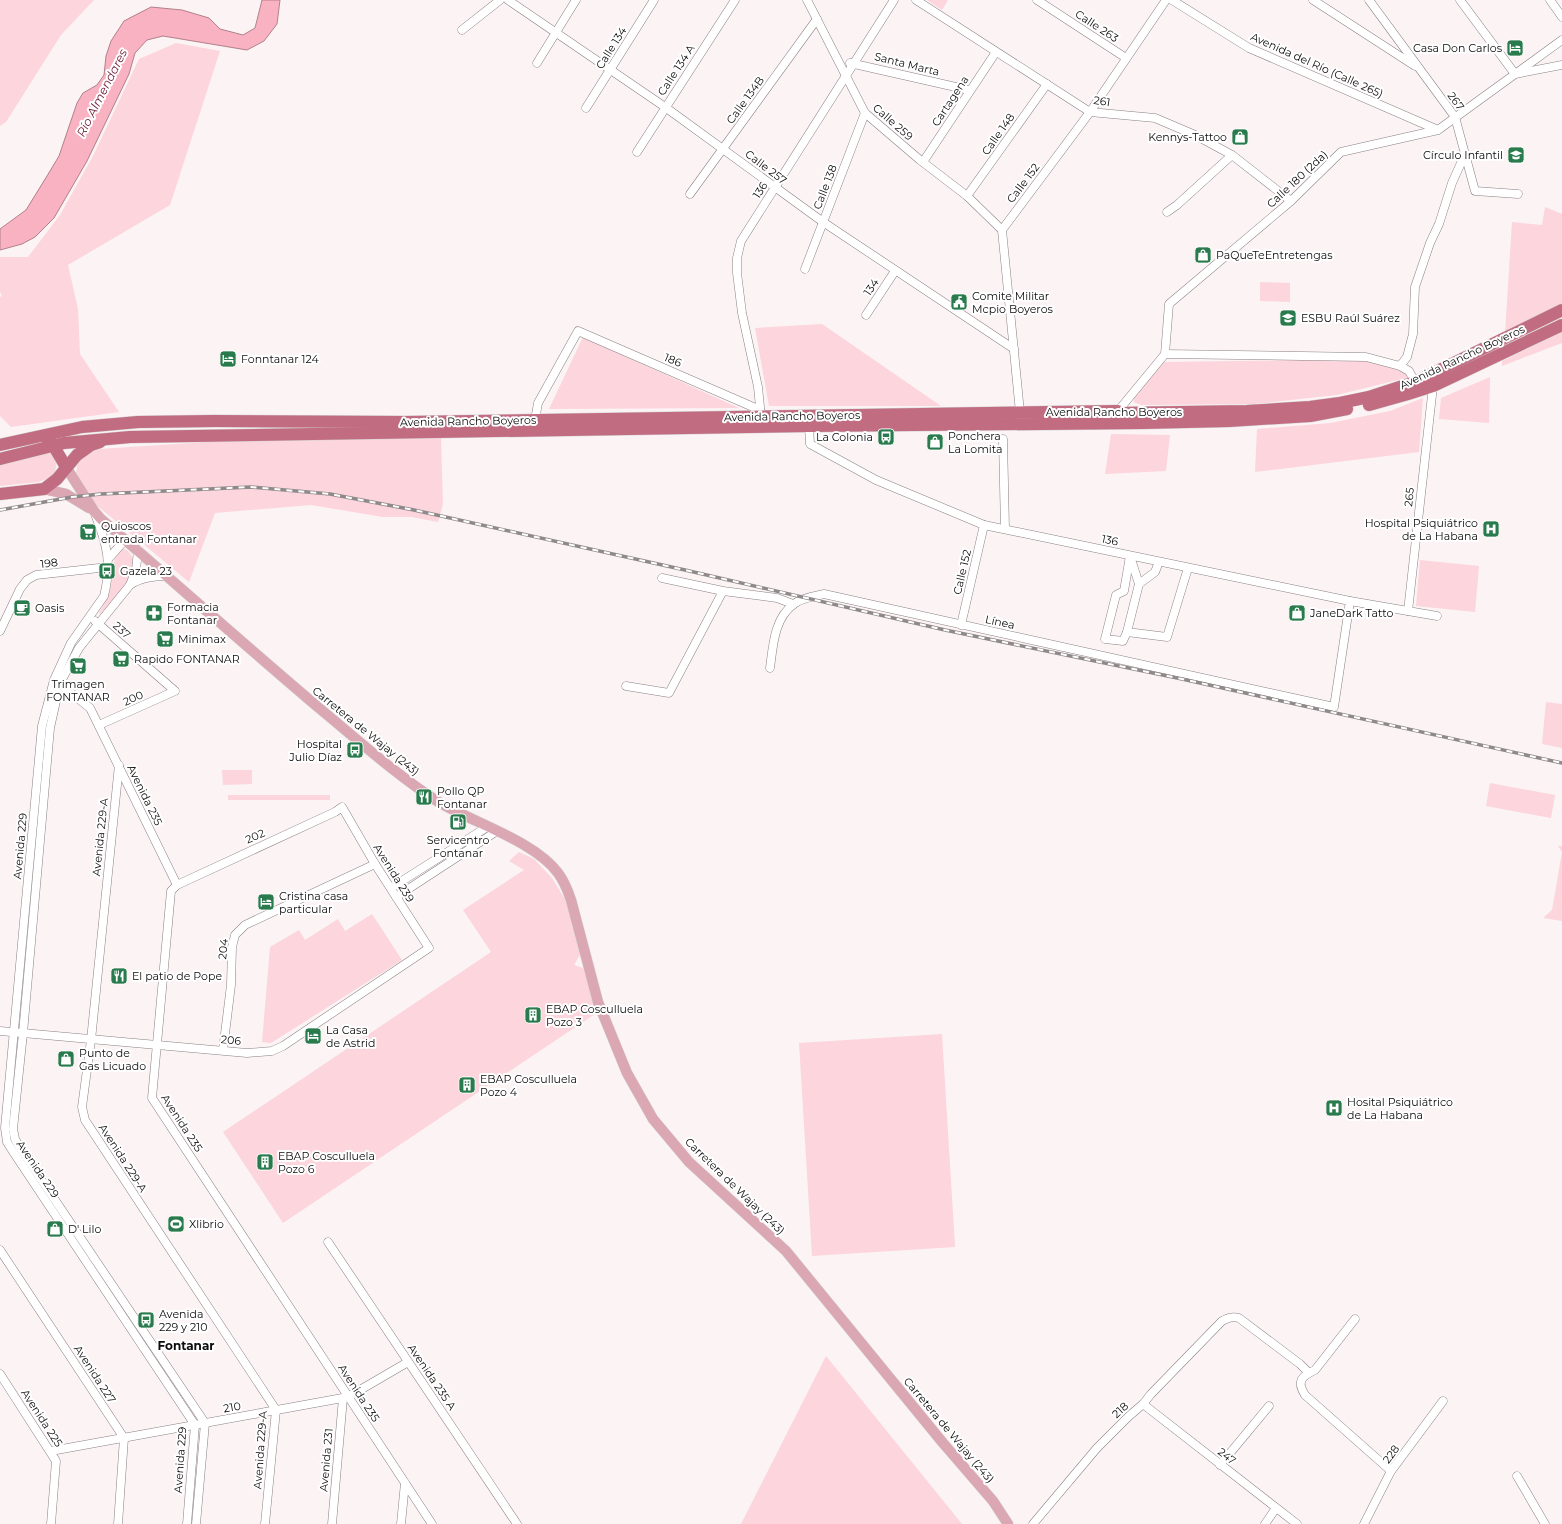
<svg xmlns="http://www.w3.org/2000/svg" width="1562" height="1524" font-family="Montserrat,sans-serif">
<style>
.green{fill:#fcd5dd}
.water{fill:#f9b2c1;stroke:#b2808a}
.lines{fill:none;stroke-linecap:round;stroke-linejoin:round}
.minor-casing{stroke:#898183;stroke-width:9}
.major-casing{stroke:#d3d3d3;stroke-width:11}
.highway-casing{stroke:#d3d3d3;stroke-width:13}
.minor{stroke:#fff;stroke-width:8}
.major{stroke:#daa7b3;stroke-width:10}
.highway{stroke:#c16c81;stroke-width:12}
.rail-casing{stroke:#8f898a;stroke-width:3.5}
.rail{stroke:#fff;stroke-width:2;stroke-dasharray:6;stroke-linecap:butt}
.labels{text-anchor:middle;stroke-width:4;stroke-linejoin:round;paint-order:stroke}
.street-label{font-size:11px;fill:#0d0b0b;stroke:#fff}
.poi-label{font-size:11px;fill:#0d0b0b;stroke:#fff;text-anchor:start}
.water-label{font-size:12px;font-style:italic;fill:#71203a;stroke:#fff}
.neighbourhood-label{font-size:12px;font-weight:bold;fill:#0d0b0b;stroke:#fff}
</style>
<rect width="100%" height="100%" fill="#fcf3f5"/>
<g class="green">
<path d="M 0,0 L 94,0 L 61,35 L 6,122 L 0,126 Z"/>
<path d="M 927,0 L 948,0 L 942,10 Z"/>
<path d="M 176,43 L 220,51 L 170,205 L 68,265 L 78,309 L 80,354 L 119,412 L 11,427 L 0,416 L 0,297 L 2,296 L 0,292 L 0,257 L 28,257 L 60,215 L 93,156 L 139,59 Z"/>
<path d="M 1545,207 L 1562,214 L 1562,305 L 1505,334 L 1512,222 L 1542,225 Z"/>
<path d="M 1260,282 L 1290,283 L 1290,302 L 1260,301 Z"/>
<path d="M 822,324 L 941,406 L 769,406 L 755,328 Z"/>
<path d="M 1562,332 L 1562,343 L 1502,366 L 1502,361 Z"/>
<path d="M 583,337 L 739,408 L 549,409 Z"/>
<path d="M 1365,359 L 1403,370 L 1408,376 L 1406,378 L 1337,395 L 1255,404 L 1141,405 L 1134,402 L 1133,396 L 1164,362 Z"/>
<path d="M 1490,377 L 1489,423 L 1439,419 L 1441,398 Z"/>
<path d="M 1423,398 L 1419,452 L 1255,472 L 1257,429 L 1330,423 L 1390,411 Z"/>
<path d="M 1111,434 L 1170,435 L 1166,471 L 1105,474 Z"/>
<path d="M 441,438 L 443,504 L 438,522 L 411,517 L 383,517 L 311,505 L 215,513 L 189,582 L 95,504 L 76,475 L 77,466 L 82,459 L 92,452 L 99,449 L 223,441 Z"/>
<path d="M 52,450 C 56,459 59,467 52,476 L 39,482 L 0,486 L 0,463 Z"/>
<path d="M 122,548 C 136,553 136,568 129,580 C 123,591 109,604 100,614 L 99,613 C 103,606 107,600 109,593 C 115,578 109,559 122,548 Z"/>
<path d="M 1420,560 L 1479,566 L 1475,612 L 1416,606 Z"/>
<path d="M 1546,702 L 1562,704 L 1562,748 L 1542,744 Z"/>
<path d="M 222,770 L 252,770 L 252,784 L 223,785 Z"/>
<path d="M 1490,783 L 1555,795 L 1551,818 L 1486,806 Z"/>
<rect x="228" y="795" width="102" height="5"/>
<path d="M 1558,846 L 1562,846 L 1562,921 L 1543,918 L 1552,910 L 1562,852 Z"/>
<path d="M 519,852 L 534,859 L 552,878 L 566,901 L 580,955 L 574,965 L 583,968 L 597,1008 L 595,1014 L 283,1223 L 223,1132 L 491,952 L 463,910 L 524,870 L 509,861 Z"/>
<path d="M 372,914 L 402,960 L 271,1043 L 262,1042 L 270,947 L 299,930 L 305,940 L 338,919 L 345,931 Z"/>
<path d="M 942,1034 L 955,1247 L 812,1256 L 799,1043 Z"/>
<path d="M 826,1356 L 962,1524 L 741,1524 Z"/>
</g>
<path class="water" d="M 262,0 L 280,0 L 277,24 L 264,41 L 247,50 L 163,36 L 147,40 L 135,53 L 129,74 L 87,161 L 54,218 L 35,237 L 22,244 L 0,250 L 0,229 L 26,210 L 47,176 L 59,156 L 77,103 L 83,93 L 97,85 L 104,75 L 106,56 L 111,41 L 124,21 L 151,7 L 182,10 L 209,18 L 220,29 L 243,35 L 255,28 Z"/>
<g class="lines">
<g class="minor-casing">
<g id="minor">
<path d="M 508,0 L 665,107 L 823,222 L 1014,349"/>
<path d="M 807,0 L 865,113 L 920,160 L 967,196 L 1002,230"/>
<path d="M 916,0 L 1090,112 L 1155,118 L 1195,135 L 1232,155 L 1291,201"/>
<path d="M 1037,0 L 1126,58"/>
<path d="M 1172,0 L 1249,48 L 1438,130"/>
<path d="M 1313,0 L 1415,66"/>
<path d="M 1369,0 L 1455,117 L 1475,191 L 1518,194"/>
<path d="M 1460,0 L 1515,74 L 1562,65"/>
<path d="M 1550,0 L 1562,17"/>
<path d="M 462,30 L 500,0"/>
<path d="M 537,63 L 576,0"/>
<path d="M 850,63 L 969,90"/>
<path d="M 586,108 L 654,0"/>
<path d="M 637,152 L 735,0"/>
<path d="M 923,162 L 996,52"/>
<path d="M 690,194 L 817,19"/>
<path d="M 967,196 L 1047,84"/>
<path d="M 1167,212 L 1177,205 L 1232,155"/>
<path d="M 805,269 L 865,113"/>
<path d="M 866,315 L 895,271"/>
<path d="M 1165,354 L 1366,357 L 1400,366 L 1409,371 L 1415,382"/>
<path d="M 1400,366 L 1407,357 L 1413,334 L 1415,287 L 1430,243 L 1439,224 L 1452,183 L 1465,154"/>
<path d="M 1118,411 L 1165,354 L 1169,304 L 1291,201 L 1341,152 L 1438,130 L 1562,40"/>
<path d="M 1020,412 L 1002,230 L 1090,112 L 1166,0"/>
<path d="M 761,417 L 758,387 L 742,313 L 737,273 L 737,258 L 741,241 L 894,0"/>
<path d="M 535,420 L 538,403 L 578,331 L 760,410"/>
<path d="M 809,426 L 810,444 L 876,480 L 984,525 L 1350,601 L 1437,616"/>
<path d="M 1003,439 L 1005,529"/>
<path d="M 95,514 C 107,544 112,564 104,596 L 71,643 L 54,680 L 42,726 L 5,1128 L 7,1142 L 14,1153 L 195,1425 L 187,1524"/>
<path d="M 138,550 L 136,570 L 130,585 L 79,648 L 60,683 L 50,728 L 23,1033 L 13,1129 L 15,1139 L 20,1148 L 205,1423 L 196,1524"/>
<path d="M 1130,556 L 1124,591 L 1116,595 L 1105,639 L 1123,641 L 1127,632 L 1167,637 L 1188,568"/>
<path d="M 108,559 L 125,540"/>
<path d="M 1131,559 L 1139,584 L 1155,572 L 1159,562"/>
<path d="M 662,578 L 723,591 L 777,598 L 793,604"/>
<path d="M 130,585 C 141,577 154,576 167,576"/>
<path d="M 1408,611 L 1433,386"/>
<path d="M 95,621 L 175,691 L 99,725"/>
<path d="M 961,625 L 984,525"/>
<path d="M 0,631 L 20,589 L 27,580 L 36,575 L 108,567"/>
<path d="M 1127,632 L 1139,584"/>
<path d="M 770,668 C 773,646 774,618 794,604 C 801,598 815,596 824,594 L 1334,707 L 1350,601"/>
<path d="M 56,681 L 90,708 L 177,885 L 171,891 L 152,1098 L 432,1524"/>
<path d="M 626,686 L 669,693 L 723,591"/>
<path d="M 119,765 L 91,1040 L 82,1107 L 85,1120 L 276,1410 L 265,1524"/>
<path d="M 391,888 L 487,827"/>
<path d="M 396,897 L 497,831"/>
<path d="M 0,1031 L 247,1053 L 272,1051 L 283,1046 L 429,948 L 375,864 L 342,807 L 335,812 L 177,885"/>
<path d="M 223,1050 L 231,985 L 232,947 L 235,935 L 245,925 L 375,864"/>
<path d="M 328,1242 L 517,1524"/>
<path d="M 0,1250 L 124,1438 L 118,1524"/>
<path d="M 1355,1319 L 1315,1370 C 1302,1376 1296,1381 1305,1395 L 1391,1471"/>
<path d="M 0,1374 L 56,1461 L 51,1524"/>
<path d="M 1143,1404 L 1297,1524"/>
<path d="M 51,1451 L 348,1397 L 408,1362"/>
<path d="M 1220,1465 L 1269,1406"/>
<path d="M 1517,1476 L 1545,1524"/>
<path d="M 332,1524 L 343,1398"/>
<path d="M 401,1524 L 405,1483"/>
<path d="M 1033,1524 L 1097,1448 L 1128,1417 L 1143,1404 L 1151,1394 L 1222,1321 C 1228,1318 1232,1316 1239,1318 L 1300,1364 L 1309,1373"/>
<path d="M 1265,1524 L 1276,1508"/>
<path d="M 1364,1524 L 1391,1471 L 1443,1401"/>
</g>
</g>
<g class="major-casing">
<g id="major">
<path d="M 66,467 L 94,511 L 101,519 C 174,582 246,646 319,708 C 358,740 395,774 437,801 C 471,822 535,841 558,873 C 564,881 568,891 571,900 L 598,1002 L 627,1073 L 653,1119 L 689,1162 L 786,1251 L 943,1443 L 993,1501 L 1008,1524"/>
<path d="M 44,489 L 66,494 L 89,508"/>
</g>
</g>
<g class="highway-casing">
<g id="highway">
<path d="M 1369,405 L 1408,394 L 1433,386 L 1562,325"/>
<path d="M 48,441 L 53,445 L 66,467"/>
<path d="M 0,445 L 82,427 L 138,422 L 214,421 L 406,422 L 1118,411 L 1116,413 L 1247,411 L 1310,407 L 1340,403 L 1369,397 L 1415,382 L 1562,310"/>
<path d="M 0,459 L 64,443 L 130,437 L 809,426 L 1143,423 L 1229,421 L 1310,416 L 1347,409"/>
<path d="M 0,494 L 44,489 L 57,479 L 77,455 L 91,445 L 100,442"/>
</g>
</g>
<use href="#minor" class="minor"/>
<use href="#major" class="major"/>
<use href="#highway" class="highway"/>
<g class="rail-casing">
<path id="rail" d="M 0,510 L 72,497 L 101,494 L 251,487 L 330,494 L 414,510 L 685,570 L 945,630 L 1182,679 L 1562,763"/>
</g>
<use href="#rail" class="rail"/>
</g>
<defs>
<g id="hotel-square" transform="scale(0.9)"><rect x="-9" y="-9" width="18" height="18" rx="4" fill="#297b4d" stroke="#fff"/><path d="M-6-4.5h1.5V1H6V5H4.5V3h-9V5H-6ZM-4 0a1.8 1.8 0 1 1 3.6 0ZM.5 0V-2.5h3Q6-2.5 6 0Z" fill="#fff"/></g>
<g id="shop-square" transform="scale(0.9)"><rect x="-9" y="-9" width="18" height="18" rx="4" fill="#297b4d" stroke="#fff"/><path d="M-5-2.5h2.3a2.7 3.5 0 0 1 5.4 0H5L5.5 6h-11ZM-1.5-2.5h3a1.5 2.3 0 0 0-3 0Z" fill="#fff"/></g>
<g id="school-square" transform="scale(0.9)"><rect x="-9" y="-9" width="18" height="18" rx="4" fill="#297b4d" stroke="#fff"/><path d="M0-5L7-2L0 1L-7-2ZM-4 1L0 2.5L4 1V4Q0 6-4 4Z" fill="#fff"/></g>
<g id="civic-square" transform="scale(0.9)"><rect x="-9" y="-9" width="18" height="18" rx="4" fill="#297b4d" stroke="#fff"/><path d="M-.6-6.5H3V-4.5H.6V-3L4-1V1h2V6H-6V1h2V-1L-.6-3ZM-1.2 2.5V6h2.4V2.5Z" fill="#fff"/></g>
<g id="bus-square" transform="scale(0.9)"><rect x="-9" y="-9" width="18" height="18" rx="4" fill="#297b4d" stroke="#fff"/><path d="M-5-6H5V4H4V6H2V4H-2V6H-4V4H-5ZM-3.5-4V0h7V-4ZM-3.5 1.2v1.5H-2V1.2ZM2 1.2v1.5H3.5V1.2Z" fill="#fff"/></g>
<g id="hospital-square" transform="scale(0.9)"><rect x="-9" y="-9" width="18" height="18" rx="4" fill="#297b4d" stroke="#fff"/><path d="M-5-5h3v3.5h4V-5h3V5h-3V1.5h-4V5h-3Z" fill="#fff"/></g>
<g id="supermarket-square" transform="scale(0.9)"><rect x="-9" y="-9" width="18" height="18" rx="4" fill="#297b4d" stroke="#fff"/><path d="M-6-5.5h2.5l.6 2H6L4.5 2H-2.5L-4.4-4H-6ZM-1.5 3.2a1.3 1.3 0 1 0 .1 0ZM3 3.2a1.3 1.3 0 1 0 .1 0Z" fill="#fff"/></g>
<g id="cafe-square" transform="scale(0.9)"><rect x="-9" y="-9" width="18" height="18" rx="4" fill="#297b4d" stroke="#fff"/><path d="M-5.5-4.5H6V0H3Q3 3.5 0 3.5H-2.5Q-5.5 3.5-5.5 0ZM3-3.2v2h1.7v-2ZM-6 4.5H4V6H-6Z" fill="#fff"/></g>
<g id="pharmacy-square" transform="scale(0.9)"><rect x="-9" y="-9" width="18" height="18" rx="4" fill="#297b4d" stroke="#fff"/><path d="M-2-6h4v4h4v4h-4v4h-4v-4h-4v-4h4Z" fill="#fff"/></g>
<g id="restaurant-square" transform="scale(0.9)"><rect x="-9" y="-9" width="18" height="18" rx="4" fill="#297b4d" stroke="#fff"/><path d="M-5-6h1v4h1v-4h1v4h1v-4h1v5L-1.5 .5V6h-2V.5L-5-1ZM5-6V6H3V1.5H1.5Q1.5-4 5-6Z" fill="#fff"/></g>
<g id="fuel-square" transform="scale(0.9)"><rect x="-9" y="-9" width="18" height="18" rx="4" fill="#297b4d" stroke="#fff"/><path d="M-5.5-6h7V0h2V4h1.3V-2.5L3-4.5l.8-.8L6-3V5H2.5V1h-1V6h-7ZM-4.2-4.7v3.2H.2V-4.7Z" fill="#fff"/></g>
<g id="building-square" transform="scale(0.9)"><rect x="-9" y="-9" width="18" height="18" rx="4" fill="#297b4d" stroke="#fff"/><path d="M-4-6H4V6H1V3H-1V6H-4ZM-2.5-4.3h1.7v1.8h-1.7ZM.8-4.3h1.7v1.8H.8ZM-2.5-1h1.7V.8h-1.7ZM.8-1h1.7V.8H.8Z" fill="#fff"/></g>
<g id="stadium-square" transform="scale(0.9)"><rect x="-9" y="-9" width="18" height="18" rx="4" fill="#297b4d" stroke="#fff"/><path d="M0-5a6.5 5 0 1 0 0 10a6.5 5 0 1 0 0-10ZM-3.5-1.8h7v3.6h-7Z" fill="#fff"/></g>
</defs>
<g fill-rule="evenodd">
<use href="#hotel-square" x="1515" y="48"/>
<use href="#shop-square" x="1240" y="137"/>
<use href="#school-square" x="1516" y="155"/>
<use href="#shop-square" x="1203" y="255"/>
<use href="#civic-square" x="959" y="302"/>
<use href="#school-square" x="1288" y="318"/>
<use href="#hotel-square" x="228" y="359"/>
<use href="#bus-square" x="886" y="437"/>
<use href="#shop-square" x="935" y="442"/>
<use href="#hospital-square" x="1491" y="529"/>
<use href="#supermarket-square" x="88" y="532"/>
<use href="#bus-square" x="107" y="571"/>
<use href="#cafe-square" x="22" y="608"/>
<use href="#pharmacy-square" x="154" y="613"/>
<use href="#shop-square" x="1297" y="613"/>
<use href="#supermarket-square" x="165" y="639"/>
<use href="#supermarket-square" x="121" y="659"/>
<use href="#supermarket-square" x="78" y="666"/>
<use href="#bus-square" x="355" y="750"/>
<use href="#restaurant-square" x="424" y="797"/>
<use href="#fuel-square" x="458" y="822"/>
<use href="#hotel-square" x="266" y="902"/>
<use href="#restaurant-square" x="119" y="976"/>
<use href="#building-square" x="533" y="1015"/>
<use href="#hotel-square" x="313" y="1036"/>
<use href="#shop-square" x="66" y="1059"/>
<use href="#building-square" x="467" y="1085"/>
<use href="#hospital-square" x="1334" y="1108"/>
<use href="#building-square" x="265" y="1162"/>
<use href="#stadium-square" x="176" y="1224"/>
<use href="#shop-square" x="55" y="1229"/>
<use href="#bus-square" x="146" y="1320"/>
</g>
<g class="labels">
<g class="street-label">
<text transform="translate(1097 26) rotate(33)" y="4">Calle 263</text>
<text transform="translate(611 48) rotate(-58)" y="4">Calle 134</text>
<text transform="translate(907 64) rotate(14)" y="4">Santa Marta</text>
<text transform="translate(1317 65) rotate(24)" y="4">Avenida del Río (Calle 265)</text>
<text transform="translate(676 70) rotate(-57)" y="4">Calle 134 A</text>
<text transform="translate(745 100) rotate(-54)" y="4">Calle 134B</text>
<text transform="translate(950 101) rotate(-57)" y="4">Cartagena</text>
<text transform="translate(1102 101) rotate(9)" y="4">261</text>
<text transform="translate(1456 101) rotate(54)" y="4">267</text>
<text transform="translate(893 122) rotate(41)" y="4">Calle 259</text>
<text transform="translate(998 134) rotate(-55)" y="4">Calle 148</text>
<text transform="translate(766 167) rotate(37)" y="4">Calle 257</text>
<text transform="translate(1297 179) rotate(-43)" y="4">Calle 180 (2da)</text>
<text transform="translate(1023 183) rotate(-53)" y="4">Calle 152</text>
<text transform="translate(825 187) rotate(-69)" y="4">Calle 138</text>
<text transform="translate(760 190) rotate(-57)" y="4">136</text>
<text transform="translate(871 287) rotate(-56)" y="4">134</text>
<text transform="translate(1462 357) rotate(-25)" y="4">Avenida Rancho Boyeros</text>
<text transform="translate(673 360) rotate(23)" y="4">186</text>
<text x="1114" y="416">Avenida Rancho Boyeros</text>
<text transform="translate(792 416) rotate(-1)" y="4">Avenida Rancho Boyeros</text>
<text transform="translate(468 421) rotate(-1)" y="4">Avenida Rancho Boyeros</text>
<text transform="translate(1409 497) rotate(-84)" y="4">265</text>
<text transform="translate(1110 540) rotate(12)" y="4">136</text>
<text transform="translate(49 563) rotate(-7)" y="4">198</text>
<text transform="translate(962 572) rotate(-77)" y="4">Calle 152</text>
<text transform="translate(1000 622) rotate(12)" y="4">Línea</text>
<text transform="translate(122 630) rotate(41)" y="4">237</text>
<text transform="translate(133 698) rotate(-24)" y="4">200</text>
<text transform="translate(366 731) rotate(39)" y="4">Carretera de Wajay (243)</text>
<text transform="translate(145 795) rotate(64)" y="4">Avenida 235</text>
<text transform="translate(255 836) rotate(-24)" y="4">202</text>
<text transform="translate(100 837) rotate(-84)" y="4">Avenida 229-A</text>
<text transform="translate(20 846) rotate(-85)" y="4">Avenida 229</text>
<text transform="translate(394 873) rotate(58)" y="4">Avenida 239</text>
<text transform="translate(223 949) rotate(-84)" y="4">204</text>
<text transform="translate(231 1040) rotate(6)" y="4">206</text>
<text transform="translate(182 1123) rotate(57)" y="4">Avenida 235</text>
<text transform="translate(123 1158) rotate(57)" y="4">Avenida 229-A</text>
<text transform="translate(38 1169) rotate(56)" y="4">Avenida 229</text>
<text transform="translate(735 1186) rotate(44)" y="4">Carretera de Wajay (243)</text>
<text transform="translate(95 1374) rotate(57)" y="4">Avenida 227</text>
<text transform="translate(432 1377) rotate(56)" y="4">Avenida 235 A</text>
<text transform="translate(359 1393) rotate(57)" y="4">Avenida 235</text>
<text transform="translate(232 1407) rotate(-10)" y="4">210</text>
<text transform="translate(1120 1410) rotate(-43)" y="4">218</text>
<text transform="translate(42 1418) rotate(57)" y="4">Avenida 225</text>
<text transform="translate(949 1430) rotate(50)" y="4">Carretera de Wajay (243)</text>
<text transform="translate(260 1450) rotate(-86)" y="4">Avenida 229-A</text>
<text transform="translate(1391 1454) rotate(-54)" y="4">228</text>
<text transform="translate(1227 1456) rotate(38)" y="4">247</text>
<text transform="translate(180 1460) rotate(-86)" y="4">Avenida 229</text>
<text transform="translate(326 1460) rotate(-85)" y="4">Avenida 231</text>
</g>
<g class="poi-label">
<text x="1502" y="52" text-anchor="end">Casa Don Carlos</text>
<text x="1227" y="141" text-anchor="end">Kennys-Tattoo</text>
<text x="1503" y="159" text-anchor="end">Círculo Infantil</text>
<text x="1216" y="259">PaQueTeEntretengas</text>
<text x="972" y="300">Comite Militar<tspan x="972" dy="13">Mcpio Boyeros</tspan></text>
<text x="1301" y="322">ESBU Raúl Suárez</text>
<text x="241" y="363">Fonntanar 124</text>
<text x="948" y="440">Ponchera<tspan x="948" dy="13">La Lomita</tspan></text>
<text x="873" y="441" text-anchor="end">La Colonia</text>
<text x="1478" y="527" text-anchor="end">Hospital Psiquiátrico<tspan x="1478" dy="13">de La Habana</tspan></text>
<text x="101" y="530">Quioscos<tspan x="101" dy="13">entrada Fontanar</tspan></text>
<text x="120" y="575">Gazela 23</text>
<text x="167" y="611">Formacia<tspan x="167" dy="13">Fontanar</tspan></text>
<text x="35" y="612">Oasis</text>
<text x="1310" y="617">JaneDark Tatto</text>
<text x="178" y="643">Minimax</text>
<text x="134" y="663">Rapido FONTANAR</text>
<text x="78" y="688" text-anchor="middle">Trimagen<tspan x="78" dy="13">FONTANAR</tspan></text>
<text x="342" y="748" text-anchor="end">Hospital<tspan x="342" dy="13">Julio Díaz</tspan></text>
<text x="437" y="795">Pollo QP<tspan x="437" dy="13">Fontanar</tspan></text>
<text x="458" y="844" text-anchor="middle">Servicentro<tspan x="458" dy="13">Fontanar</tspan></text>
<text x="279" y="900">Cristina casa<tspan x="279" dy="13">particular</tspan></text>
<text x="132" y="980">El patio de Pope</text>
<text x="546" y="1013">EBAP Cosculluela<tspan x="546" dy="13">Pozo 3</tspan></text>
<text x="326" y="1034">La Casa<tspan x="326" dy="13">de Astrid</tspan></text>
<text x="79" y="1057">Punto de<tspan x="79" dy="13">Gas Licuado</tspan></text>
<text x="480" y="1083">EBAP Cosculluela<tspan x="480" dy="13">Pozo 4</tspan></text>
<text x="1347" y="1106">Hosital Psiquiátrico<tspan x="1347" dy="13">de La Habana</tspan></text>
<text x="278" y="1160">EBAP Cosculluela<tspan x="278" dy="13">Pozo 6</tspan></text>
<text x="189" y="1228">Xlibrio</text>
<text x="68" y="1233">D' Lilo</text>
<text x="159" y="1318">Avenida<tspan x="159" dy="13">229 y 210</tspan></text>
</g>
<g class="water-label">
<text transform="translate(102 93) rotate(-63)" y="4">Río Almendares</text>
</g>
<g class="neighbourhood-label">
<text x="186" y="1350">Fontanar</text>
</g>
</g>
</svg>
